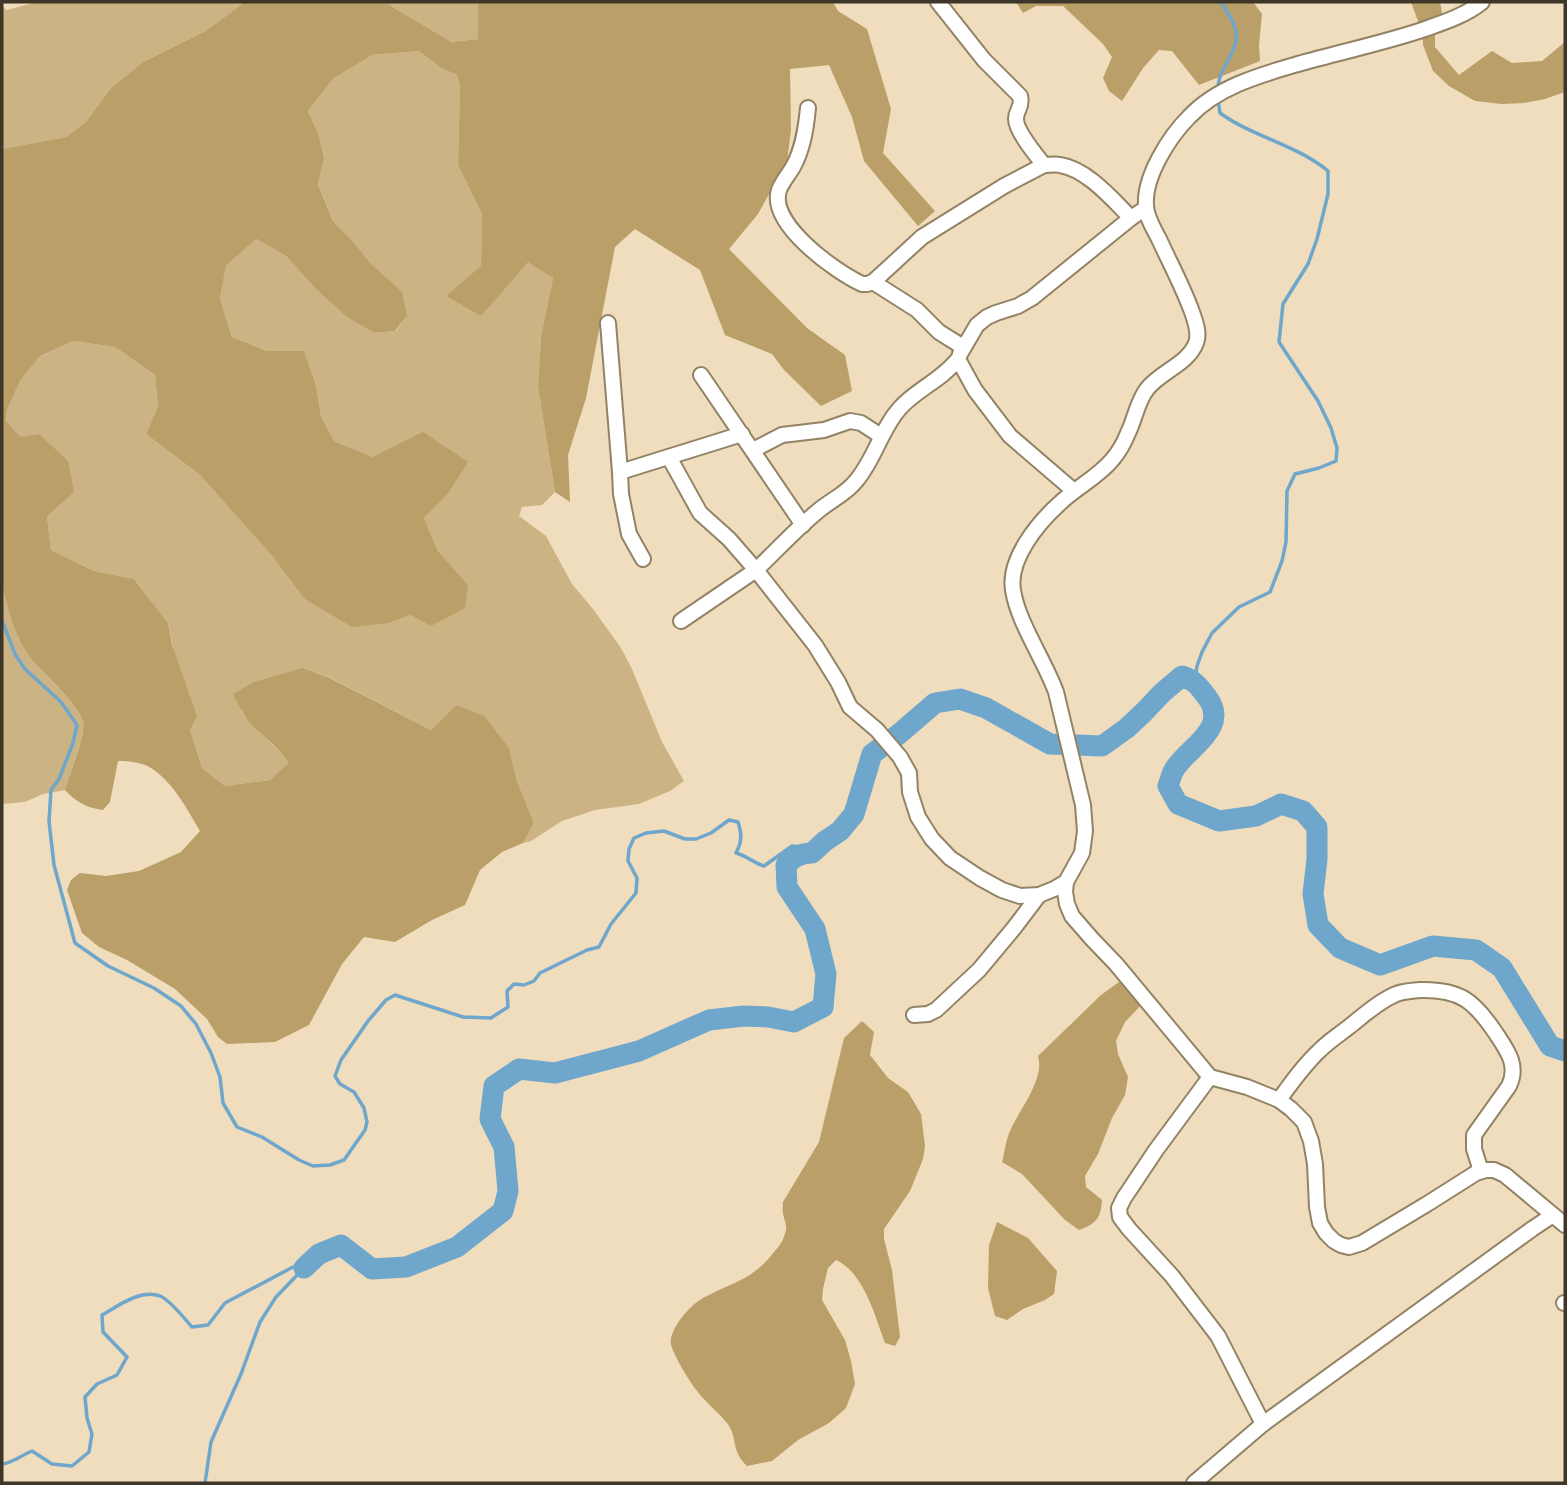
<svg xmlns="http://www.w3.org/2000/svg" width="1567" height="1485" font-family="Ubuntu,sans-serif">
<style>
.green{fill:#ccb383}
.forest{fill:#bb9f68}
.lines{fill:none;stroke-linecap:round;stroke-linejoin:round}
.stream{stroke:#6fa6cb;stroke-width:3.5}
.river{stroke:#6fa6cb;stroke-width:21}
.minor-casing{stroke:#938365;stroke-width:18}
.minor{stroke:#fff;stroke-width:14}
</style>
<rect width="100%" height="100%" fill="#efddbd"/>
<g class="green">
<path d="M 37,2 L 238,2 L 244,4 L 204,32 L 143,62 L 111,88 L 85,123 L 66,137 L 2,149 L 2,7 L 7,10 Z"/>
<path d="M 387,2 L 478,2 L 478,39 L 450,42 L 394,8 Z"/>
<path d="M 419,51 L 441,68 L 457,75 L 460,88 L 458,165 L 482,214 L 481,267 L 446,296 L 481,315 L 498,297 L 528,261 L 553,278 L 541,336 L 538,387 L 555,492 L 542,505 L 522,507 L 519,516 L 546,536 L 572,584 L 593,609 L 621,648 L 632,669 L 662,742 L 684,781 L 670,791 L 639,804 L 595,810 L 562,821 L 531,841 L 523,843 L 534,823 L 517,781 L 509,748 L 456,705 L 431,730 L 331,678 L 303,668 L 241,711 C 256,730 274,745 290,763 L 270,780 L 225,786 L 202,768 L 190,730 L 168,623 L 134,579 L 94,571 L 51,550 L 47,516 L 21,437 L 6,421 L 7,410 L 20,381 L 40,356 L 73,341 L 115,347 L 155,375 L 158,406 L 146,434 L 200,475 L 273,557 L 389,623 L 411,615 L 468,585 L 438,551 L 424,518 L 447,495 L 387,452 L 373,457 L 334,441 L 321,416 L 316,385 L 304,352 L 267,351 L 232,337 L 220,299 L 226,266 L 256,239 L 286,256 L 315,288 L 375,333 L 396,331 L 407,316 L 371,264 L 352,240 L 333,221 L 318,183 L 324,158 L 318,133 L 308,111 L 333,79 L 372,55 Z"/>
<path d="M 2,584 C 9,612 17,640 35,663 C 47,679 77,702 83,722 C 86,733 69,776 65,790 L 43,794 L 25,802 L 2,804 Z"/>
</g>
<g class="forest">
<path d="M 238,2 L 387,2 L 394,8 L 451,42 L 478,39 L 478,2 L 833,2 L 838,11 L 867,29 L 891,109 L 883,153 L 935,211 L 918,226 L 864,161 L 852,117 L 829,65 L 790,69 L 791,130 L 787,162 L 758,214 L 729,249 L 807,328 L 845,355 L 852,391 L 821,406 L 784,370 L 772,354 L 725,335 L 700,270 L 635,229 L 615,247 L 586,398 L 568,455 L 570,502 L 555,492 L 538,387 L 541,336 L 553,278 L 528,262 L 498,297 L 481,316 L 446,296 L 481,266 L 482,214 L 458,165 L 460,88 L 457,75 L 441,68 L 419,51 L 372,55 L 333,79 L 308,111 L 318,133 L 324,158 L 318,184 L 333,221 L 352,240 L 371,264 L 402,292 L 407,316 L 395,331 L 375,333 L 347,317 L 315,288 L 286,256 L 256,239 L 226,266 L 220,299 L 232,337 L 267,351 L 304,351 L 316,385 L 321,416 L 334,441 L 373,457 L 423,432 L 468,462 L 447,495 L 424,518 L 438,551 L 468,585 L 465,608 L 431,626 L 411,615 L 389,623 L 352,627 L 305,599 L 273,557 L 200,475 L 146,434 L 158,406 L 155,375 L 115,347 L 73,341 L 40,356 L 20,381 L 7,410 L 6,421 L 21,437 L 39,434 L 68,461 L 74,492 L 47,516 L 51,550 L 94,571 L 134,579 L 168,623 L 172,645 L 197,716 L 190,730 L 202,768 L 225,786 L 270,780 L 289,763 C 279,749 267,739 254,727 C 245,718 239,706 233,694 L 254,682 L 303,668 L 330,678 L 431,730 L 456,705 L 484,716 L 509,748 L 517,781 L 534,823 L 523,843 L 502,852 L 480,870 L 465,905 L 432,920 L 395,942 L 364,937 L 342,964 L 309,1025 L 275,1042 L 227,1044 L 218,1037 L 207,1019 L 175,989 L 127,960 L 99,947 L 82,933 L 67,890 L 71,880 L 80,873 L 106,876 L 139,871 L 181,852 L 200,831 C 187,809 173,782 151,768 C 142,762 128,761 118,761 L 110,802 L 103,810 C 87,808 76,802 65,790 C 69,776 86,734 83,722 C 78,703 47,678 35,663 C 15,640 9,612 2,584 L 2,149 L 66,137 L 85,123 L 111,88 L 143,62 L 204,32 L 243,4 Z"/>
<path d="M 1016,2 L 1253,2 L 1262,14 L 1259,45 L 1260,61 L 1199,85 L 1172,51 L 1159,50 L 1143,68 L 1122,101 L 1109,91 L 1103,78 L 1112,57 L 1103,44 L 1063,6 L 1036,6 L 1023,13 Z"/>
<path d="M 1411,2 L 1440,2 L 1443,18 L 1435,34 L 1435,47 L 1459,75 L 1492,51 L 1512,63 L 1542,61 L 1565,42 L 1565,92 L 1545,99 L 1524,103 L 1502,104 L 1475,101 L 1449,86 L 1433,71 L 1423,45 L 1423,35 Z"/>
<path d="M 1119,982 L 1136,994 L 1142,1004 L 1125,1022 L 1116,1041 L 1118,1054 L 1128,1077 L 1125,1095 L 1112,1118 L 1098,1154 L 1085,1176 L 1086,1187 L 1102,1200 C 1101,1218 1096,1224 1079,1230 L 1065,1220 L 1022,1174 L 1002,1162 C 1005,1151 1006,1138 1011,1129 C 1020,1109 1045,1079 1038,1056 L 1101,995 Z"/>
<path d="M 862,1021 L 874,1032 L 870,1055 L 888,1078 L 908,1092 L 921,1114 L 925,1146 L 923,1159 L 910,1191 L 884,1229 L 884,1239 L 892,1270 L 900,1337 L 895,1346 L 885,1343 C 875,1316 864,1273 836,1260 L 828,1268 L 823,1289 L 822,1300 L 845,1340 L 851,1361 L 855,1384 L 846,1408 L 829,1423 L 798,1440 L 772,1461 L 747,1466 C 730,1450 738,1436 727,1423 C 719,1413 709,1405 701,1396 C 691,1384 682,1369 675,1355 C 674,1352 672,1349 671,1345 C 668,1330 690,1305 703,1298 C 732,1282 752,1281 774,1252 C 779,1247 783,1241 785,1234 C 788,1225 784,1221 783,1213 C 782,1210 783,1206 783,1202 L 819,1142 L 844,1038 Z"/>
<path d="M 997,1222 L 1028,1238 L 1057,1271 L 1054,1294 L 1045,1300 L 1023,1309 L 1007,1320 L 995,1316 L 988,1288 L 989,1245 Z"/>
</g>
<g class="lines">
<g class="stream">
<path d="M 1218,89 C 1218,80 1220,75 1224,68 C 1242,36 1240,32 1221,2"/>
<path d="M 2,620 L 15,654 L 25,669 L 61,702 L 77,725 L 73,743 L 59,779 L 51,790 L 49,821 L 54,865 L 75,943 L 108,966 L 154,988 L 181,1006 L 196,1024 L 211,1053 L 220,1077 L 223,1103 L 237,1127 L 262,1137 L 299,1160 L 313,1166 L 330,1165 L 344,1160 L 365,1130 L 367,1122 L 364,1108 L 354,1092 L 340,1084 L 335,1076 L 341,1060 L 368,1021 L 386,1000 L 395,995 L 463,1017 L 491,1018 L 508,1007 L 507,991 L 514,984 L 524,985 L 534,981 L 540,973 L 587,950 L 599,947 L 611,924 L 636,893 L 637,878 L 628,861 L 629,849 L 634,838 L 646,833 L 664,831 L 685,839 L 696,839 L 711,833 L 729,820 L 738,822 C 742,834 742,842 736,853 C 747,856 754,863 764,866 L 792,846 L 802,847 L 812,853"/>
<path d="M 1195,681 L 1197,666 L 1202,652 L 1212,633 L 1239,607 L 1270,592 L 1282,561 L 1286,542 L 1287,491 L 1295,474 L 1319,468 L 1336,461 L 1337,448 L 1331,428 L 1318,401 L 1279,342 L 1283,304 L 1308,264 L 1317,239 L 1328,194 L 1328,171 C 1297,145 1253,137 1220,113 L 1218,100"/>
<path d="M 2,1464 C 12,1463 22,1455 32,1451 L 52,1464 L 72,1466 L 89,1452 L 92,1434 L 87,1418 L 85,1397 L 97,1384 L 117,1375 L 127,1357 L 103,1332 L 102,1315 C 118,1306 140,1289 160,1296 C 170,1300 185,1319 192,1327 L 208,1325 L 225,1303 L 293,1267 L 304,1268"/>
<path d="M 205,1483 L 211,1442 L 241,1374 L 260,1322 L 276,1297 L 304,1268"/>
</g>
<path class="river" d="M 304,1268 L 319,1254 L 341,1245 L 372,1269 L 406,1267 L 457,1247 L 503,1211 L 508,1191 L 504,1147 L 490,1119 L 494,1086 L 519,1069 L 555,1073 L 639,1051 L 709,1020 L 744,1016 L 768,1017 L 794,1022 L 823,1007 L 826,974 L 815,929 L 787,887 L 786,865 C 793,857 801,853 812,853 L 825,841 L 840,831 L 854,814 L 872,754 L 899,734 L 935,703 L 960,699 L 986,708 L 1050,744 L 1102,746 L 1127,728 L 1144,712 L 1162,693 L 1182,676 C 1196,681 1198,686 1207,697 C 1231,729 1186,748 1174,770 C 1171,775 1170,781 1168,786 L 1178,804 L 1219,821 L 1256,816 L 1281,804 L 1303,811 L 1317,827 L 1317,859 L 1313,894 L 1318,925 L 1340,948 L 1380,965 L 1433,946 L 1476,950 L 1502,968 L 1550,1046 L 1565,1051"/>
<g class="minor-casing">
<g id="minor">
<path d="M 938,2 L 984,60 L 1020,96 C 1023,108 1016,109 1016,119 C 1016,131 1036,155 1044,165 C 1049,165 1055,164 1060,165 C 1087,169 1113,200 1131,218 L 1146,208"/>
<path d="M 1482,2 C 1466,15 1445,22 1425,29 C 1384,43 1340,52 1298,64 C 1260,75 1217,87 1189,117 C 1170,136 1144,176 1146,205 C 1146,217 1154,229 1159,239 C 1170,263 1183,287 1192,312 C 1195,321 1200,333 1196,343 C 1188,364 1160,372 1147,389 C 1137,402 1135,419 1128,433 C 1124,443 1119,452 1112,460 C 1097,478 1075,488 1059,504 C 1038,523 1008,559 1013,590 C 1018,623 1044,659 1056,692 L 1083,805 L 1085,831 L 1082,853 L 1066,882 L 1065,892 L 1067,904 L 1072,916 L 1092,939 L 1116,964 L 1210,1077 L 1247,1087 L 1279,1100 L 1291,1109 L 1304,1122 L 1311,1141 L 1315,1164 L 1317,1207 L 1320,1223 L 1326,1233 L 1334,1241 L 1341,1245 L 1349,1247 L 1362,1243 L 1427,1204 L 1476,1173 L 1486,1170 L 1494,1170 L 1505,1175 L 1565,1225"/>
<path d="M 808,108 C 806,128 803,149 793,167 C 789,174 782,182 779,190 C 768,224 836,272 862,284 L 867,284 L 873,282 L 917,310 L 939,332 L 963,347"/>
<path d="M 873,282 L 922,237 L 1004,186 L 1044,165"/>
<path d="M 608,323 L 620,472 L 621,494 L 629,534 L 643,559"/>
<path d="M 960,354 L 977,325 L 987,317 L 996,313 L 1018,306 L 1032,298 L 1131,218"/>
<path d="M 701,375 L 803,525"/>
<path d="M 753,450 L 782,435 L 824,430 L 850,421 L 861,423 L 881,436"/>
<path d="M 669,457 L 700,513 L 729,539 L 756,570 L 681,621"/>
<path d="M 620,472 L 742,434"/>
<path d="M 1066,882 L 1054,889 L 1039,895 L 1020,896 L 1002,890 L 980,878 L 950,858 L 932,839 L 918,817 L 910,792 L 909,773 L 900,757 L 877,730 L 850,707 L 838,682 L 815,645 L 756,570 C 776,551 796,529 818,511 C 831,500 846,494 856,481 C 875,459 881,429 900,408 C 917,389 942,380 958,359 L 975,390 L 1010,436 L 1074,491"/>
<path d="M 914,1015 L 928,1014 L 936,1010 L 979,970 L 1014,928 L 1039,895"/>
<path d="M 1210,1077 L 1156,1150 L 1124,1198 L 1119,1208 L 1120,1217 L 1129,1229 L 1172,1276 L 1218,1336 L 1263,1424"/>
<path d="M 1279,1100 C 1292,1082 1304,1065 1320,1050 C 1329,1041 1340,1034 1350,1026 C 1364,1015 1378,1002 1394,995 C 1402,991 1412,991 1420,990 C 1460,989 1474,1001 1495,1032 C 1507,1050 1519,1065 1509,1086 L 1474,1135 L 1474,1149 L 1481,1171"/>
<path d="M 1564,1303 L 1565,1303"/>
<path d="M 1194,1483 L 1263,1424 L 1532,1229 L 1553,1215"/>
</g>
</g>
<use href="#minor" class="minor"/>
</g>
<rect width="1567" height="1485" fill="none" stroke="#3d3629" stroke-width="7"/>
</svg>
